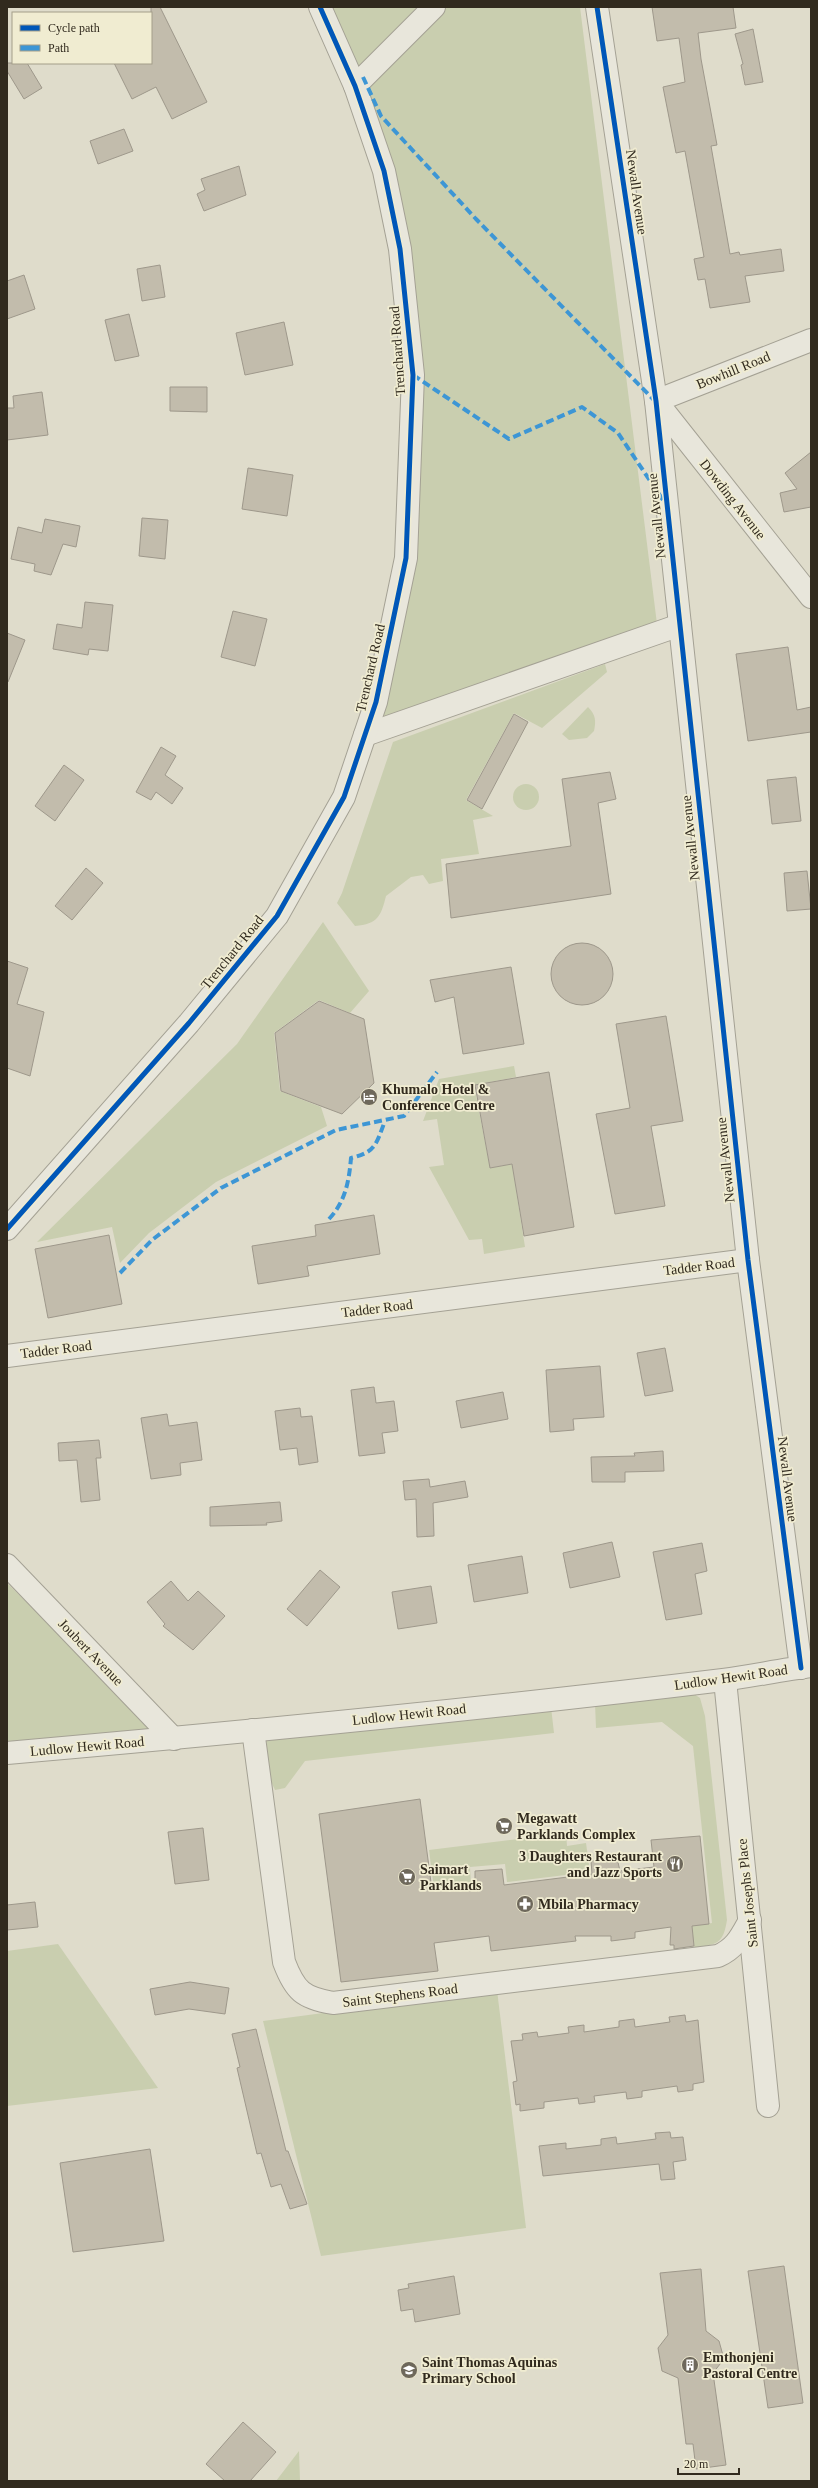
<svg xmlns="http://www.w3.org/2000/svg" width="818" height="2488" font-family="Georgia,serif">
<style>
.grass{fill:#c9ceaf}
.building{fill:#c2bcac;stroke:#9e988b}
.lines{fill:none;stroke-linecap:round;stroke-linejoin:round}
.street-casing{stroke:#a4a194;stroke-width:24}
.street{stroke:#e8e6db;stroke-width:22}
.quiet{stroke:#3d96d5;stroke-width:4;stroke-dasharray:8 4;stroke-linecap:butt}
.cycleway-casing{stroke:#f0ecd1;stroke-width:8}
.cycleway{stroke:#0057b8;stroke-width:5}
.labels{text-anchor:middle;stroke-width:3.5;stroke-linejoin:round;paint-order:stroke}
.street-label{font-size:14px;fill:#312a1e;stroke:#f0ecd1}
.poi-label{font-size:14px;font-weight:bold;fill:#312a1e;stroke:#f0ecd1;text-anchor:start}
</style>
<rect width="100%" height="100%" fill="#dfdccb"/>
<g class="grass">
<path d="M 330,7 L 580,7 L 657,624 L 373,725 L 409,559 L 403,249 Z"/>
<path d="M 605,664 L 607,672 L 542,728 L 514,713 L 466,800 L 493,816 L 473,820 L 479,854 L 441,859 L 443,881 L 429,884 L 423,875 L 411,877 L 386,896 C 381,916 378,924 355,926 L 337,903 L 342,893 L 393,742 Z"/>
<path d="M 588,707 C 596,715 596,721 594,731 L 587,738 L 569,740 L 562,734 Z"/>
<circle cx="526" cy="797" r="13"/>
<path d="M 323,922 L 369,991 L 350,1013 L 319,1000 L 274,1033 L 280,1091 L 321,1107 L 327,1126 L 216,1182 L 149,1233 L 120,1263 L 112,1227 L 37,1242 L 237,1044 Z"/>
<path d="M 514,1066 L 516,1077 L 474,1085 L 490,1168 L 512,1164 L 525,1247 L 484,1254 L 482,1239 L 469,1240 L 429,1167 L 444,1165 L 437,1119 L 423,1121 L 439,1079 Z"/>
<path d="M 7,1583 L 162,1735 L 7,1746 Z"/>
<path d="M 691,1692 L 700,1698 L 705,1716 L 727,1920 C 723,1944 718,1944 694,1948 L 692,1926 L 712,1923 L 693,1746 L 662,1722 L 596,1728 L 595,1703 Z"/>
<path d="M 551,1707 L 554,1733 L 305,1761 L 285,1788 L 275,1790 L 269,1777 L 266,1738 Z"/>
<path d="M 566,1833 L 567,1846 L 586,1843 L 590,1872 L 507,1882 L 505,1864 L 470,1867 L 471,1885 L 434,1889 L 429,1850 Z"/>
<path d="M 58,1944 L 158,2088 L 7,2106 L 7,1951 Z"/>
<path d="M 497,1990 L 526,2228 L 321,2256 L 263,2021 Z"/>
<path d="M 299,2451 L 300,2481 L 276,2481 Z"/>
</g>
<g class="building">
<path d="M 151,7 L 160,7 L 207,102 L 172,119 L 156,87 L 132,99 L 114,63 L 151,63 Z"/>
<path d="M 652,7 L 733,7 L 736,28 L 698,33 L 701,59 L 717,145 L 711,146 L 730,254 L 739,252 L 740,255 L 781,249 L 784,271 L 745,276 L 750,302 L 710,308 L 705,279 L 698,280 L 694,259 L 704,257 L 685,151 L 676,153 L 663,87 L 685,82 L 679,38 L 657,41 Z"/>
<path d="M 753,29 L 763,82 L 745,85 L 741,65 L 743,64 L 735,34 Z"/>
<path d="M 7,63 L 27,63 L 42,88 L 24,99 L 7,71 Z"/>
<path d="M 124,129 L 133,151 L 98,164 L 90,141 Z"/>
<path d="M 239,166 L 246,195 L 204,211 L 197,194 L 205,190 L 201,179 Z"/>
<path d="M 160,265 L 165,297 L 142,301 L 137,269 Z"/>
<path d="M 24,275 L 35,309 L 7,319 L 7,281 Z"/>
<path d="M 129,314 L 139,356 L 115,361 L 105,320 Z"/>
<path d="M 284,322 L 293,365 L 245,375 L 236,333 Z"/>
<path d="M 170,387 L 207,387 L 207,412 L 170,411 Z"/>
<path d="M 42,392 L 48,435 L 7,440 L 7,408 L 14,408 L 13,396 Z"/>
<path d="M 811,452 L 811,507 L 784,512 L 780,493 L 797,489 L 785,473 Z"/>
<path d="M 248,468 L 293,475 L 287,516 L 242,509 Z"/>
<path d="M 142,518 L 168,520 L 165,559 L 139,556 Z"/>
<path d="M 45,519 L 80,526 L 76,547 L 63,544 L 51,575 L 34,571 L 35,564 L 11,559 L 18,527 L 42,533 Z"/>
<path d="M 85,602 L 113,605 L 108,651 L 89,649 L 88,655 L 53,649 L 57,624 L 82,628 Z"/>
<path d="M 233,611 L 267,619 L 255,666 L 221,657 Z"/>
<path d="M 7,633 L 25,640 L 8,682 L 7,682 Z"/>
<path d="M 788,647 L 797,710 L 811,707 L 811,732 L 748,741 L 736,654 Z"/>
<path d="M 514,714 L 528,722 L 482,809 L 467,800 Z"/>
<path d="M 161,747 L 176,756 L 165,775 L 183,788 L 172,804 L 156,792 L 151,800 L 136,792 Z"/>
<path d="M 64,765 L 84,780 L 55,821 L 35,806 Z"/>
<path d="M 610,772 L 616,799 L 598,803 L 611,894 L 451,918 L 446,864 L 571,846 L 562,779 Z"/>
<path d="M 796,777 L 801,821 L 772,824 L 767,780 Z"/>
<path d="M 86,868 L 103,883 L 72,920 L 55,906 Z"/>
<path d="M 807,871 L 811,909 L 787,911 L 784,873 Z"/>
<circle cx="582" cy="974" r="31"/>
<path d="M 7,961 L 28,968 L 17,1004 L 44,1012 L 30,1076 L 7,1068 Z"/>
<path d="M 511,967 L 524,1044 L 463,1054 L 454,997 L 435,1002 L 430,980 Z"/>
<path d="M 319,1001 L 364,1019 L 374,1083 L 342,1114 L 281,1091 L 275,1033 Z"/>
<path d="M 666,1016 L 683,1121 L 651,1126 L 665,1206 L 615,1214 L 596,1114 L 630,1108 L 616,1024 Z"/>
<path d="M 549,1072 L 574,1227 L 524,1236 L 512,1164 L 490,1168 L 475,1085 Z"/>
<path d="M 374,1215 L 380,1254 L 307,1266 L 309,1276 L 258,1284 L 252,1246 L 316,1236 L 315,1225 Z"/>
<path d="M 109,1235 L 122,1304 L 48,1318 L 35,1249 Z"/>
<path d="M 665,1348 L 673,1391 L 645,1396 L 637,1353 Z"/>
<path d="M 600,1366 L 604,1417 L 573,1419 L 574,1430 L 550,1432 L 546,1370 Z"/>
<path d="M 374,1387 L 376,1403 L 394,1401 L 398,1431 L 382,1433 L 385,1453 L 359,1456 L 351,1390 Z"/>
<path d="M 503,1392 L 508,1419 L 461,1428 L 456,1401 Z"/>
<path d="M 300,1408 L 301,1417 L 312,1416 L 318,1462 L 299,1465 L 297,1448 L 280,1450 L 275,1411 Z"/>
<path d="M 167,1414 L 169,1426 L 197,1422 L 202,1460 L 180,1463 L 181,1475 L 151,1479 L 141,1418 Z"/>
<path d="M 99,1440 L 101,1458 L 96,1458 L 100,1500 L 81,1502 L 77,1460 L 59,1461 L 58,1443 Z"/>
<path d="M 663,1451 L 664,1471 L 625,1472 L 625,1482 L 592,1482 L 591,1457 L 635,1456 L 634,1453 Z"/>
<path d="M 429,1479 L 430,1487 L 465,1481 L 468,1497 L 433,1503 L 434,1536 L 417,1537 L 416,1499 L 405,1500 L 403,1481 Z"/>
<path d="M 280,1502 L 282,1521 L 266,1523 L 267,1525 L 210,1526 L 210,1507 Z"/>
<path d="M 612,1542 L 620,1577 L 570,1588 L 563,1553 Z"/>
<path d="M 702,1543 L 707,1571 L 695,1574 L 702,1614 L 666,1620 L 653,1552 Z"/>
<path d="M 522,1556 L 528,1593 L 474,1602 L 468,1565 Z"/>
<path d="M 320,1570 L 340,1587 L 307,1626 L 287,1609 Z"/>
<path d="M 171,1581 L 188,1601 L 198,1591 L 225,1616 L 193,1650 L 163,1626 L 165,1624 L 147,1602 Z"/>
<path d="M 431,1586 L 437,1623 L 398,1629 L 392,1592 Z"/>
<path d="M 420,1799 L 432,1890 L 475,1886 L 475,1871 L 502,1869 L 504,1885 L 592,1874 L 591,1861 L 617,1858 L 620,1871 L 654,1867 L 651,1840 L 700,1836 L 709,1924 L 692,1926 L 694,1946 L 674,1949 L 674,1945 L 670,1945 L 671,1927 L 635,1932 L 635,1938 L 611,1941 L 611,1936 L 575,1936 L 576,1941 L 491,1951 L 489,1936 L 434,1943 L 438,1971 L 341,1982 L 319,1814 Z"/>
<path d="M 203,1828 L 209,1880 L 175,1884 L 168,1832 Z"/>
<path d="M 35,1902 L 38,1927 L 7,1930 L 7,1905 Z"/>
<path d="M 190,1982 L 229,1988 L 225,2014 L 189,2009 L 155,2015 L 150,1989 Z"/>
<path d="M 685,2015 L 686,2022 L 698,2020 L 700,2043 L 704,2082 L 693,2084 L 693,2090 L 678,2092 L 677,2086 L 642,2091 L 642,2097 L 627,2099 L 626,2092 L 594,2096 L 595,2102 L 579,2104 L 578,2098 L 544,2102 L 544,2108 L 520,2111 L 520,2104 L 516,2105 L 513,2082 L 517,2081 L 511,2041 L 523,2040 L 522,2034 L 537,2032 L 538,2037 L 569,2033 L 568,2027 L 584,2025 L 584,2032 L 619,2027 L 619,2021 L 634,2019 L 635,2027 L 670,2022 L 669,2017 Z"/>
<path d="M 256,2029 L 286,2151 L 288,2151 L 307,2204 L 290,2209 L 281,2184 L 271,2187 L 261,2153 L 257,2154 L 237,2068 L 240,2067 L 232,2034 Z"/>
<path d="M 670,2132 L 671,2138 L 683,2137 L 686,2160 L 673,2162 L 675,2179 L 661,2180 L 659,2164 L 543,2176 L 539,2146 L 566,2143 L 566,2149 L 601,2145 L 601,2139 L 616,2137 L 617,2144 L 656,2139 L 655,2133 Z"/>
<path d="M 150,2149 L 164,2241 L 73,2252 L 60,2163 Z"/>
<path d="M 784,2266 L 803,2403 L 768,2408 L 748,2271 Z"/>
<path d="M 701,2269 L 706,2331 L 719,2341 L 724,2359 L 713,2373 L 726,2465 L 696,2469 L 693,2444 L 686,2444 L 678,2378 L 662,2371 L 658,2348 L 668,2335 L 660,2273 Z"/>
<path d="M 454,2276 L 460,2314 L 415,2322 L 413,2309 L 401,2311 L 398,2290 L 409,2288 L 408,2284 Z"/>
<path d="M 243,2422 L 276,2452 L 250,2481 L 225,2481 L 206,2464 Z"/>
</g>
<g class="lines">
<g class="street-casing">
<g id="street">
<path d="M 597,7 L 656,401 L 748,1260 L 801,1668"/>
<path d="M 355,86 L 434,7"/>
<path d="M 811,340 L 656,401 L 811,597"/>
<path d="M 365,735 L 680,625"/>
<path d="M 7,1229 L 189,1023 L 277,916 L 344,797 L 376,702 L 406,558 L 413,375 L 400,249 L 384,171 L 355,86 L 320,7"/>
<path d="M 7,1356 L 748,1260"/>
<path d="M 7,1565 L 174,1739"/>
<path d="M 725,1680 L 768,2106"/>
<path d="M 253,1730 L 284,1962 C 295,1991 303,1998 333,2003 L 718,1956 C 736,1948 741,1936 750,1920"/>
<path d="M 7,1753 C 246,1732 485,1709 723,1680 C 752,1676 781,1670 811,1666"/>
</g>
</g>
<use href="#street" class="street"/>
<g class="quiet">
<path d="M 363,77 L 381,116 L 476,219 L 655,401"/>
<path d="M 413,375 L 509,439 L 582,407 L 618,433 L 665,503"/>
<path d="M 329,1219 C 345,1202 349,1182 351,1158 C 376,1152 376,1144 385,1121"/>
<path d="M 120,1273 L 152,1240 L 221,1188 L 336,1130 L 404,1116 L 437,1072"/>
</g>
<g class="cycleway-casing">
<g id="cycleway">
<path d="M 597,7 L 656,401 L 748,1260 L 801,1668"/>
<path d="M 7,1229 L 189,1023 L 277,916 L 344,797 L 376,702 L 406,558 L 413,375 L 400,249 L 384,171 L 355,86 L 320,7"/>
</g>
</g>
<use href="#cycleway" class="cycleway"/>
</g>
<defs>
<g id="hotel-disc" transform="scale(0.9)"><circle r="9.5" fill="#6e685b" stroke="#f0ecd1"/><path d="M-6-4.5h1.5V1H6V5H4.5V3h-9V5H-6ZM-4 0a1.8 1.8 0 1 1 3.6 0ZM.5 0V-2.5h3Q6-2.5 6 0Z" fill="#fff"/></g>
<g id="supermarket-disc" transform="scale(0.9)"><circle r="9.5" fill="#6e685b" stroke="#f0ecd1"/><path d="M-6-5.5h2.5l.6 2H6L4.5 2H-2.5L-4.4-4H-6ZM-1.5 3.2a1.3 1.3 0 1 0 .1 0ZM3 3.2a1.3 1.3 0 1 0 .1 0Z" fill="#fff"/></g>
<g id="restaurant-disc" transform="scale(0.9)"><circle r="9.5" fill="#6e685b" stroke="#f0ecd1"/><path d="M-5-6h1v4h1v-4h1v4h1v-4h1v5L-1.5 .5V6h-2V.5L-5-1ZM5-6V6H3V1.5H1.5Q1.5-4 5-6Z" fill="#fff"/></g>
<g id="pharmacy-disc" transform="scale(0.9)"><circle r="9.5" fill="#6e685b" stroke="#f0ecd1"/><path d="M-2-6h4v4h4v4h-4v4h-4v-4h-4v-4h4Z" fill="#fff"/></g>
<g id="building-disc" transform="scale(0.9)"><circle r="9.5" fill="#6e685b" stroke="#f0ecd1"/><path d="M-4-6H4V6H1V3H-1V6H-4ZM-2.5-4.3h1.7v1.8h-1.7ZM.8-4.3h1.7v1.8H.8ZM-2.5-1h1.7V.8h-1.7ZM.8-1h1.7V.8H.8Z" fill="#fff"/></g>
<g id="school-disc" transform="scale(0.9)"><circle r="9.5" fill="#6e685b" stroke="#f0ecd1"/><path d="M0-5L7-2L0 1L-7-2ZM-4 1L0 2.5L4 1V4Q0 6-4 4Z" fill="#fff"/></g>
</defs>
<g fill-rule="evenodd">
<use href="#hotel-disc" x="369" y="1097"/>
<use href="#supermarket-disc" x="504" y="1826"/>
<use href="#restaurant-disc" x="675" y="1864"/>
<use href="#supermarket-disc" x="407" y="1877"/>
<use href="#pharmacy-disc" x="525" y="1904"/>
<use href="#building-disc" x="690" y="2365"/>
<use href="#school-disc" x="409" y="2370"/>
</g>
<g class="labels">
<g class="street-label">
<text transform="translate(637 192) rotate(82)" y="5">Newall Avenue</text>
<text transform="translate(397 351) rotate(-94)" y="5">Trenchard Road</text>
<text transform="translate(733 370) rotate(-22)" y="5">Bowhill Road</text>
<text transform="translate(733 499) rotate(52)" y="5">Dowding Avenue</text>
<text transform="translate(656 516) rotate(-96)" y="5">Newall Avenue</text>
<text transform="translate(370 668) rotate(-77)" y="5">Trenchard Road</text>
<text transform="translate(690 838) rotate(-96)" y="5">Newall Avenue</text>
<text transform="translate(232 952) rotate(-51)" y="5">Trenchard Road</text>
<text transform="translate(725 1160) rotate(-96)" y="5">Newall Avenue</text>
<text transform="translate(699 1266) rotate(-7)" y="5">Tadder Road</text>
<text transform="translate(377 1308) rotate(-7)" y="5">Tadder Road</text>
<text transform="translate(56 1349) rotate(-7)" y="5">Tadder Road</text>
<text transform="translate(788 1479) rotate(83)" y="5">Newall Avenue</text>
<text transform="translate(91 1652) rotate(46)" y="5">Joubert Avenue</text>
<text transform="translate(731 1677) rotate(-8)" y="5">Ludlow Hewit Road</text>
<text transform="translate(409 1714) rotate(-6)" y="5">Ludlow Hewit Road</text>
<text transform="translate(87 1746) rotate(-5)" y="5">Ludlow Hewit Road</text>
<text transform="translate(747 1893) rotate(-96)" y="5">Saint Josephs Place</text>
<text transform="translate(400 1995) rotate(-7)" y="5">Saint Stephens Road</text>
</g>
<g class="poi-label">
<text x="382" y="1094">Khumalo Hotel &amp;<tspan x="382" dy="16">Conference Centre</tspan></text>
<text x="517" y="1823">Megawatt<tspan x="517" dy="16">Parklands Complex</tspan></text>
<text x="662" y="1861" text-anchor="end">3 Daughters Restaurant<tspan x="662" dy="16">and Jazz Sports</tspan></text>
<text x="420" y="1874">Saimart<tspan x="420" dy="16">Parklands</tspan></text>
<text x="538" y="1909">Mbila Pharmacy</text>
<text x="703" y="2362">Emthonjeni<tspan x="703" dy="16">Pastoral Centre</tspan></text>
<text x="422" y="2367">Saint Thomas Aquinas<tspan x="422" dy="16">Primary School</tspan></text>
</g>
</g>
<rect width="818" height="2488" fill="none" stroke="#312a1e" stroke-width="16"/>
<rect x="12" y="12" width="140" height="52" fill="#f0ecd1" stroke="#a49e89"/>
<rect x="20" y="25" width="20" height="6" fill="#0057b8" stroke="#a49e89"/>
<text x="48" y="32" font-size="12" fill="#312a1e">Cycle path</text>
<rect x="20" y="45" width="20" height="6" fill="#3d96d5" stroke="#a49e89"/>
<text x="48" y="52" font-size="12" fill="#312a1e">Path</text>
<path d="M678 2468v6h61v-6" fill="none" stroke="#312a1e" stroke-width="2"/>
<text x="684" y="2468" font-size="12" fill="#312a1e" stroke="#f0ecd1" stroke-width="3" paint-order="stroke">20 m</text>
</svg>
